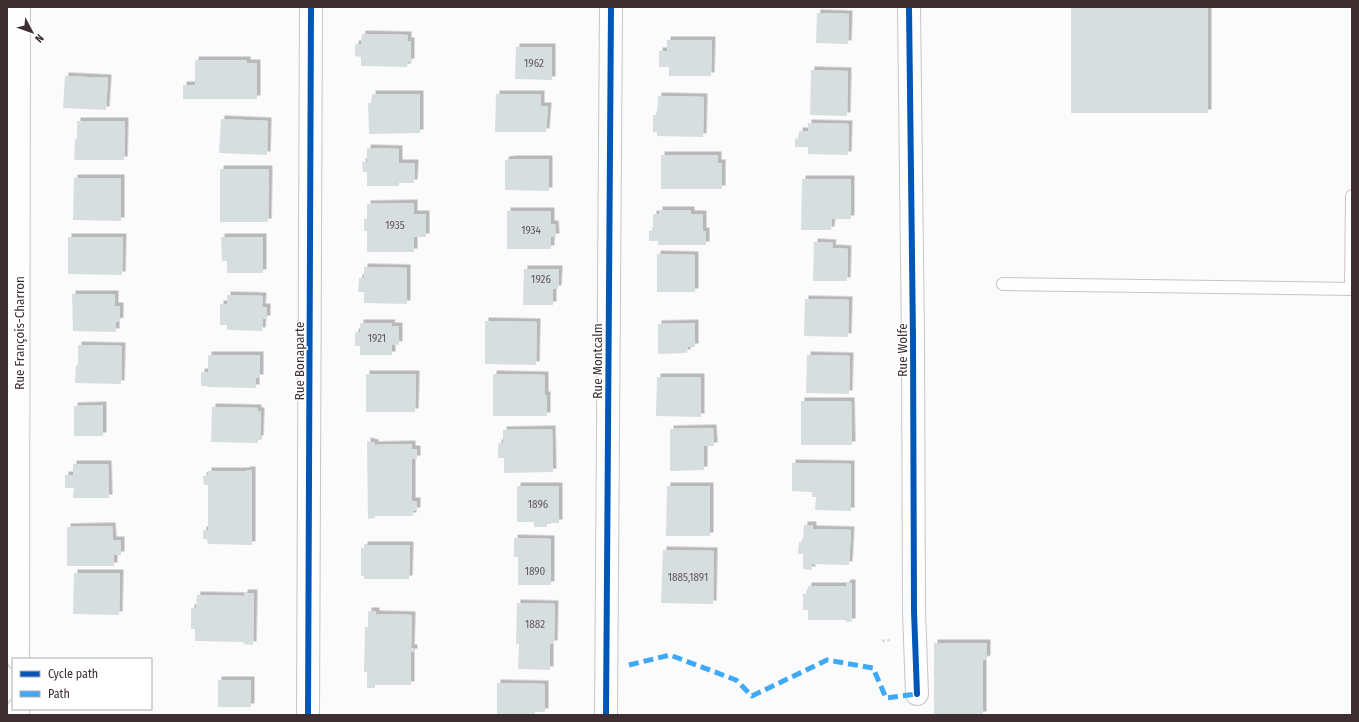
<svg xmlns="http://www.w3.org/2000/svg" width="1359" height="722" font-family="'Fira Sans Condensed',sans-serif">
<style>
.building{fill:#d7dedf;filter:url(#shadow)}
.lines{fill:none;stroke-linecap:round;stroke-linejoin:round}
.service-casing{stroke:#cac3c5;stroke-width:14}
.minor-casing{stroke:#cac3c5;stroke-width:24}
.path{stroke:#dcdbdb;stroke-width:2.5;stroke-dasharray:3 2;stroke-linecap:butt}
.service{stroke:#fefefe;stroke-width:12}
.minor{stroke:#fefefe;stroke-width:22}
.quiet{stroke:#3fa9f5;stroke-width:5;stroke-dasharray:10 5;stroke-linecap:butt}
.cycleway-casing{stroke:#fff;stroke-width:8}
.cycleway{stroke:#0057b8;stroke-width:6}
.labels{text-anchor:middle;stroke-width:3;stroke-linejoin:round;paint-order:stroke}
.number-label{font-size:11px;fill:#635a5c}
.street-label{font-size:13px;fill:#3c2e31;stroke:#fff}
</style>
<defs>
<filter id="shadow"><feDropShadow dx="3.5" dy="-3.5" stdDeviation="0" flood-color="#0004"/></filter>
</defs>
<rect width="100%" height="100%" fill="#fbfbfb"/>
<g class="building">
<rect x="1071" y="7" width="137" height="106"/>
<path d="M 817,13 L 849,14 L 848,44 L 816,43 Z"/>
<path d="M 362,34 L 408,35 L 408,41 L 411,41 L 411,62 L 408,62 L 407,67 L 361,66 L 361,57 L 355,56 L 355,44 L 361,44 Z"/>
<path d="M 667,40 L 712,40 L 711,76 L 669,76 L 669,67 L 659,67 L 659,51 L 667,51 Z"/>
<path d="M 516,47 L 552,47 L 552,80 L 515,79 Z"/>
<path d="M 195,60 L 247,60 L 247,63 L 257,63 L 257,99 L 183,99 L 183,85 L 195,85 Z"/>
<path d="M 811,70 L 848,71 L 847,116 L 810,115 Z"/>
<path d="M 65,76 L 108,78 L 106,110 L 63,108 Z"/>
<path d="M 372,94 L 420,94 L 420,133 L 369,134 L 368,103 L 372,103 Z"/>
<path d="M 496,94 L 541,94 L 541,106 L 548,106 L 546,132 L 495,132 Z"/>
<path d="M 658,96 L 704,97 L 703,137 L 657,136 L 657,132 L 653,132 L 653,115 L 657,115 Z"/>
<path d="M 221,119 L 268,121 L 267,155 L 219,153 Z"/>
<path d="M 77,121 L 125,121 L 124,160 L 74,160 L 75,139 L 77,139 Z"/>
<path d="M 808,123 L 849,124 L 848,155 L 808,154 L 808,147 L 795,147 L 795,138 L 799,139 L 799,131 L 808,131 Z"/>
<path d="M 367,148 L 399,149 L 399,163 L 415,163 L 414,183 L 399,183 L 399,186 L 367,186 L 367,172 L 363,172 L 362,162 L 367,162 Z"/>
<path d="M 661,155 L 718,155 L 718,163 L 722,163 L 722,189 L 661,189 Z"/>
<path d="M 513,159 L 549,159 L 549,191 L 505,190 L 505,160 Z"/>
<path d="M 220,169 L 269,169 L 268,222 L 220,222 Z"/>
<path d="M 74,178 L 121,178 L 121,221 L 73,220 Z"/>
<path d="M 802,179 L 851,179 L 851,219 L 832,219 L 831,230 L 801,230 Z"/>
<path d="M 414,203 L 414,214 L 426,214 L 426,237 L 414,237 L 414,252 L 367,252 L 367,231 L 364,231 L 364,219 L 367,219 L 367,204 Z"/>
<path d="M 659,210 L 691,210 L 691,214 L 703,214 L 703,231 L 706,231 L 706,245 L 658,245 L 658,241 L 649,241 L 649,231 L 653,231 L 653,214 L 659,214 Z"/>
<path d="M 507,211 L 551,211 L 551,224 L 555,224 L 556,237 L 551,237 L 551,249 L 507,249 Z"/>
<path d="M 68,237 L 123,237 L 122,275 L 68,274 Z"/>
<path d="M 221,237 L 263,237 L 263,273 L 227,273 L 227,261 L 222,261 Z"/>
<path d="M 814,242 L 833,243 L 832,248 L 848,249 L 847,281 L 813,281 Z"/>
<path d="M 657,254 L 695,255 L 695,292 L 657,292 Z"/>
<path d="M 364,267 L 407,268 L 407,304 L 364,303 L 364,292 L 358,292 L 359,278 L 364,278 Z"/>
<path d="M 524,269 L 559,269 L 558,289 L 553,289 L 553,305 L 523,305 Z"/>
<path d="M 72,294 L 115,294 L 115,306 L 120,306 L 120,321 L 116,322 L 116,332 L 73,331 Z"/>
<path d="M 227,295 L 263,296 L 262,307 L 267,307 L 267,319 L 263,319 L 262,331 L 227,330 L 227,325 L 220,325 L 220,304 L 227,304 Z"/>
<path d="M 805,299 L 849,300 L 848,337 L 804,336 Z"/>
<path d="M 485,321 L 537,322 L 536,365 L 485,364 Z"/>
<path d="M 360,323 L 392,323 L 391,326 L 399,326 L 399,345 L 392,344 L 392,355 L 360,355 L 360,346 L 355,346 L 355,332 L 360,332 Z"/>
<path d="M 695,323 L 695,347 L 688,347 L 687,353 L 658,354 L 658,324 Z"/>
<path d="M 78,345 L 122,346 L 121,384 L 75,383 L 76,365 L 78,365 Z"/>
<path d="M 208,355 L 260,355 L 260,378 L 256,378 L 256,388 L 207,387 L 207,386 L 201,386 L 201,372 L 208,372 Z"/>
<path d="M 807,355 L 850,356 L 849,394 L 806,393 Z"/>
<path d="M 366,374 L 416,374 L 415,412 L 366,412 Z"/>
<path d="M 493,374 L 545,375 L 545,395 L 547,395 L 547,416 L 493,416 Z"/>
<path d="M 657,377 L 701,377 L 701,417 L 656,416 Z"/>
<path d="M 801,401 L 851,401 L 852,445 L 801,445 Z"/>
<path d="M 103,405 L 103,436 L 74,436 L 74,406 Z"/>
<path d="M 212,407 L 258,408 L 258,411 L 261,411 L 260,439 L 258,439 L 258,443 L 211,442 Z"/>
<path d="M 713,428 L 714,446 L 704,446 L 704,470 L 670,471 L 670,429 Z"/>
<path d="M 552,429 L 553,472 L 504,473 L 504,458 L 498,458 L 498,443 L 503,443 L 503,430 Z"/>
<path d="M 367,441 L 375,443 L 375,445 L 412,444 L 412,449 L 417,449 L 417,459 L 412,459 L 412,501 L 417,501 L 417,511 L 413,511 L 413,516 L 375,516 L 375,518 L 368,519 Z"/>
<path d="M 792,463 L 851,464 L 851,511 L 815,510 L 816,497 L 812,497 L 812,492 L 792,491 Z"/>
<path d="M 73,464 L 108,464 L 109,498 L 73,498 L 74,488 L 65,488 L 65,475 L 73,475 Z"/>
<path d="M 246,470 L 252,470 L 252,545 L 208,544 L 207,539 L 203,539 L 203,530 L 208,530 L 208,485 L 204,485 L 203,476 L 208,475 L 208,471 L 246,471 Z"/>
<path d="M 517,486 L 559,486 L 559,523 L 547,523 L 547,527 L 534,527 L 534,522 L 517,522 Z"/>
<path d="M 667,486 L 710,486 L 710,536 L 666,536 Z"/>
<path d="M 804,525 L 813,525 L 813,529 L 851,530 L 849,565 L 812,564 L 812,570 L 803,569 L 803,554 L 798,554 L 799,542 L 803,542 Z"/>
<path d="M 112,526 L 113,540 L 121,540 L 121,555 L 114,555 L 114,566 L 67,566 L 67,527 Z"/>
<path d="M 514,538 L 551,539 L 551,585 L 518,585 L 518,557 L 514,557 Z"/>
<path d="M 364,545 L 410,545 L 409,579 L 364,579 L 364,576 L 361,576 L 361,548 L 364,548 Z"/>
<path d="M 663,550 L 714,551 L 713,604 L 661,603 Z"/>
<path d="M 74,573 L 120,573 L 119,615 L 73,614 Z"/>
<path d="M 847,583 L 852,583 L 852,622 L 846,622 L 846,620 L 808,620 L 808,610 L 803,610 L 803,594 L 807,594 L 808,586 L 846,586 Z"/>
<path d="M 244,593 L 254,593 L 253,645 L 243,644 L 244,642 L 195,641 L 195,629 L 191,629 L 191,608 L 196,608 L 197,595 L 244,596 Z"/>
<path d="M 517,603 L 555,604 L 554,644 L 550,644 L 550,670 L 518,669 L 519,644 L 516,644 Z"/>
<path d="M 368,611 L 376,611 L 376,614 L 412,615 L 411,648 L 414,648 L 414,652 L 411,652 L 411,685 L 375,685 L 375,688 L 367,688 L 367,672 L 364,672 L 365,627 L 368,627 Z"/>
<path d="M 934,643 L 987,643 L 987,659 L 983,660 L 983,715 L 934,715 Z"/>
<rect x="218" y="680" width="33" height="27"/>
<path d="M 497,683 L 545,684 L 545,712 L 535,712 L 535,715 L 497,715 Z"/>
</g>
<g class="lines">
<g class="service-casing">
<path id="service" d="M 1003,284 L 1351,289 L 1352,196"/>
</g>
<g class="minor-casing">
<g id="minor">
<path d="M 909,7 L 913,339 L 914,611 L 917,694"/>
<path d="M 18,659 L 19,7"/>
<path d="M 18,715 L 18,709"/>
<path d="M 308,715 L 311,7"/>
<path d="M 606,715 L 611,7"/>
</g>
</g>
<path class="path" d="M 882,641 L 891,640"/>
<use href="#service" class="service"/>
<use href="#minor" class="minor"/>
<path class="quiet" d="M 629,665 L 670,655 L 736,680 L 752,696 L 827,660 L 873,668 L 886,698 L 917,694"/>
<g class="cycleway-casing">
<g id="cycleway">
<path d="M 909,7 L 913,339 L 914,611 L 917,694"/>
<path d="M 308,715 L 311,7"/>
<path d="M 606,715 L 611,7"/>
</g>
</g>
<use href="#cycleway" class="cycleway"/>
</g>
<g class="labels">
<g class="number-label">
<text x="534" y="67">1962</text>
<text x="395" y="229">1935</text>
<text x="531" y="234">1934</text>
<text x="541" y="283">1926</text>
<text x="377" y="342">1921</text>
<text x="538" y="508">1896</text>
<text x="535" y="575">1890</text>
<text x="688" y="581">1885,1891</text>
<text x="535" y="628">1882</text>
</g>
<g class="street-label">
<text transform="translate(19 333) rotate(-90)" y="5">Rue François-Charron</text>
<text transform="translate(902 350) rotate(-90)" y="5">Rue Wolfe</text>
<text transform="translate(299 361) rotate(-90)" y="5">Rue Bonaparte</text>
<text transform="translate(597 361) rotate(-90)" y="5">Rue Montcalm</text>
</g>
</g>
<rect width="1359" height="722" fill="none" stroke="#3c2e31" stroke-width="16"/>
<rect x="12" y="658" width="140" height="52" fill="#ffffff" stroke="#b1abad"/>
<rect x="20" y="671" width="20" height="6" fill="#0057b8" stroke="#b1abad"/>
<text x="48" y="678" font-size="12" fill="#3c2e31">Cycle path</text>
<rect x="20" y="691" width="20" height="6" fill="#3fa9f5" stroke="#b1abad"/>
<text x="48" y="698" font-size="12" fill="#3c2e31">Path</text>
<g transform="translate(32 32) rotate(131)" stroke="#ffffff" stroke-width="3" paint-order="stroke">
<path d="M0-3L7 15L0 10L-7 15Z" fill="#3c2e31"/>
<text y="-6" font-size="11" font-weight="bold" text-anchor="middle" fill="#3c2e31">N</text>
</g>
</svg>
